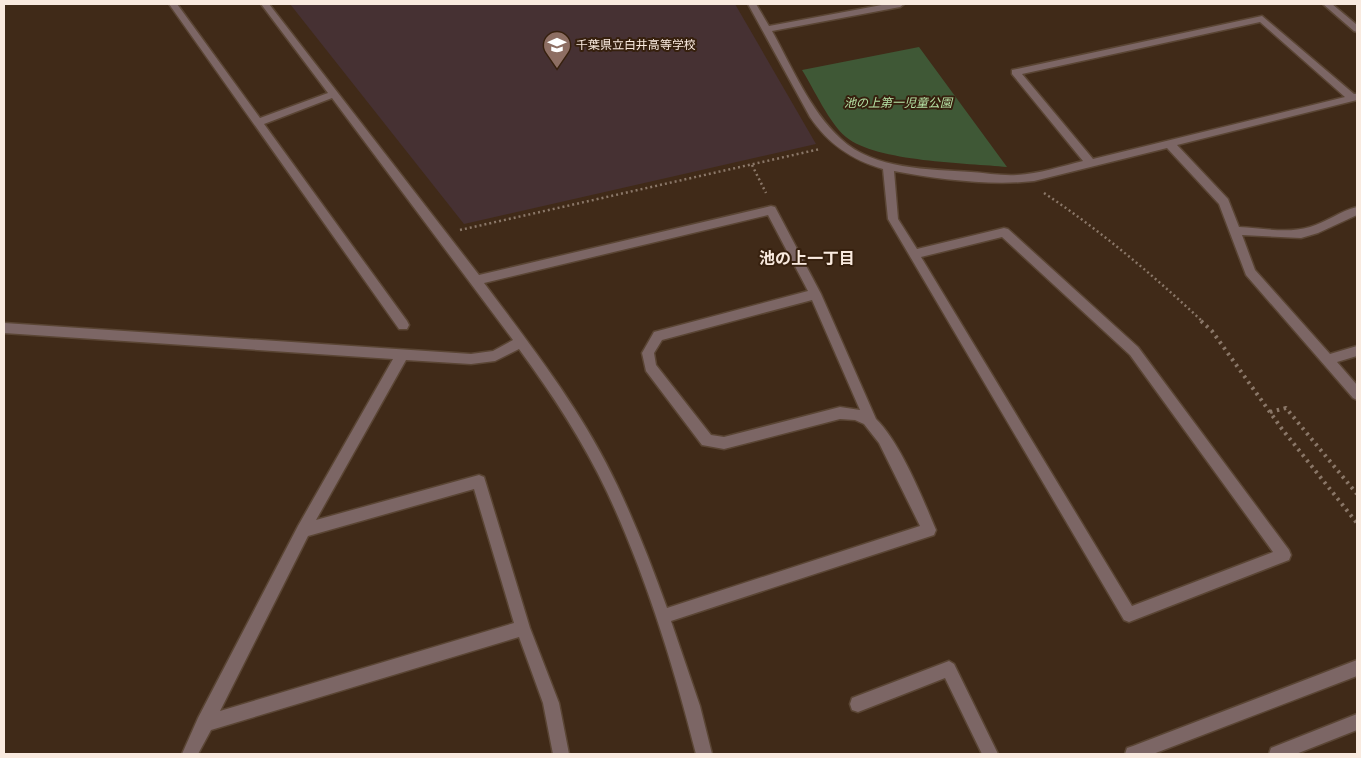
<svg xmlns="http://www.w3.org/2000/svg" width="1361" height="758" font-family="Bitter,'Noto Sans JP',serif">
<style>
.education{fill:#463133}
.green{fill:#3f5836}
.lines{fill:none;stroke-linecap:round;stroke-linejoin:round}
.minor-casing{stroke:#5a4534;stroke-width:3}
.path-far1{stroke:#8a7768;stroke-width:2.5;stroke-dasharray:2 3;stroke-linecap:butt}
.path{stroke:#8a7768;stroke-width:4;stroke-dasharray:2.5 4.5;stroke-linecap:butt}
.minor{fill:#7c6665;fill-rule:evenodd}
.labels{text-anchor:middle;stroke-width:4;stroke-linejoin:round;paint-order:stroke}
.far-poi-label{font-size:12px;fill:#f9eadf;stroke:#36200e;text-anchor:start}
.far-park-label{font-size:12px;font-style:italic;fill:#b5e2a5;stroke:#36200e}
.neighbourhood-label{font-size:16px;font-weight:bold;fill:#f9eadf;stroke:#36200e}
</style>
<rect width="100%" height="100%" fill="#402a18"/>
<path class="education" d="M 290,4 L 735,4 L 816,144 L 464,224 Z"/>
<path class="green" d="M 919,47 L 1007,167 C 968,163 876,162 846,137 C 829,123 814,89 802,70 Z"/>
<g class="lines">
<g class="minor-casing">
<g id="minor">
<path d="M 169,4 L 177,4 L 260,118 L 328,93 L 261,4 L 269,4 L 479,275 L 771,206 L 775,207 L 821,294 L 876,419 C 900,442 923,499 936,530 L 934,535 L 671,621 L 700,706 L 712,754 L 696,754 C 674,667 645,573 607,492 C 583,441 552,394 519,349 L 495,361 L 471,364 L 406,360 L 316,520 L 479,475 L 484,477 L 530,628 L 559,703 L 569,754 L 553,754 L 543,703 L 519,637 L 211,730 L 198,754 L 182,754 L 198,718 L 298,526 L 393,359 L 4,333 L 4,323 L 471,354 L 493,351 L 513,340 L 332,98 L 264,124 L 407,321 L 409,325 L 407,329 L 399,329 ZM 768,215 L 808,291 L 654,332 L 642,353 L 646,371 L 702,445 L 724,449 L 840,419 L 855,420 L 864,424 L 879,443 L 920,526 L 667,608 C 652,566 636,525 617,485 C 583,412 532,347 484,283 ZM 812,300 L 860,410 L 840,407 L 724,437 L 711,435 L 656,365 L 654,353 L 662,340 ZM 474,489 L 514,623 L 220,711 L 308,536 Z"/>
<path d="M 748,4 L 756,4 L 769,26 L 887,4 L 904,4 L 900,7 L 772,31 C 792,67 810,111 841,139 C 874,170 929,169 971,172 C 986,173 1002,176 1017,175 C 1039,174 1062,166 1083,161 L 1012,74 L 1012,70 L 1262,16 L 1354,94 L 1357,94 L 1357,100 L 1177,145 L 1228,199 L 1239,227 C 1262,228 1287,234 1310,227 C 1327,222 1340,211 1357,207 L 1357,215 L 1318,233 L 1301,238 L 1242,235 L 1255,270 L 1330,354 L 1357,346 L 1357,356 L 1337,362 L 1357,385 L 1357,400 L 1353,398 L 1246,275 L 1219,204 L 1167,148 L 1034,181 C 990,186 937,179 894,171 L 898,219 L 917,249 L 1004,228 L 1008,229 L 1138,347 L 1289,550 L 1291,555 L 1289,560 L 1129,622 L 1124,620 L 888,219 L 883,169 C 852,160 828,144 810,117 ZM 1260,22 L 1345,97 L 1093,159 L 1022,74 ZM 1002,237 L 1130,355 L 1273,552 L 1132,606 L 921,257 Z"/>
<path d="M 1323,4 L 1332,4 L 1357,25 L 1357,32 L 1354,31 Z"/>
<path d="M 1357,660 L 1357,676 L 1153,754 L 1125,754 L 1127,748 L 1133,746 Z"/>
<path d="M 949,661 L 954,664 L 998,754 L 982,754 L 945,678 L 858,712 L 852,710 L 850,704 L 852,698 Z"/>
<path d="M 1357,714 L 1357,730 L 1296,754 L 1269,754 L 1271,748 Z"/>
</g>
</g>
<g class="path-far1">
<path d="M 752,165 L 766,193"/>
<path d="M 1044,193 C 1101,231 1153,275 1203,322"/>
<path d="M 460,230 L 820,149"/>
</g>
<g class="path">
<path d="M 1201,321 L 1212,331 L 1282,429 L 1357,523"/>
<path d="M 1270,412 L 1286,408 L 1357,494"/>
</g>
<use href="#minor" class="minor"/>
</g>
<defs>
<g id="school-pin" transform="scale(1.4375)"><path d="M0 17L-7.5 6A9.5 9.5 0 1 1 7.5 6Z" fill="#8d6e63" stroke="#36200e"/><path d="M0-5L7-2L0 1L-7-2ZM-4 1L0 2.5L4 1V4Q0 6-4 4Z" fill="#fff"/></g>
</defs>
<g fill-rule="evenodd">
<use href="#school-pin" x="557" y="45"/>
</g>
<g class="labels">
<g class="far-poi-label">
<text x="576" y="49">千葉県立白井高等学校</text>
</g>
<g class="far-park-label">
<text x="898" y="107">池の上第一児童公園</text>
</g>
<g class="neighbourhood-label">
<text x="807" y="264">池の上一丁目</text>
</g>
</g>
<rect width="1361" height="758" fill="none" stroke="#f9eadf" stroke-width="10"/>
</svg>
